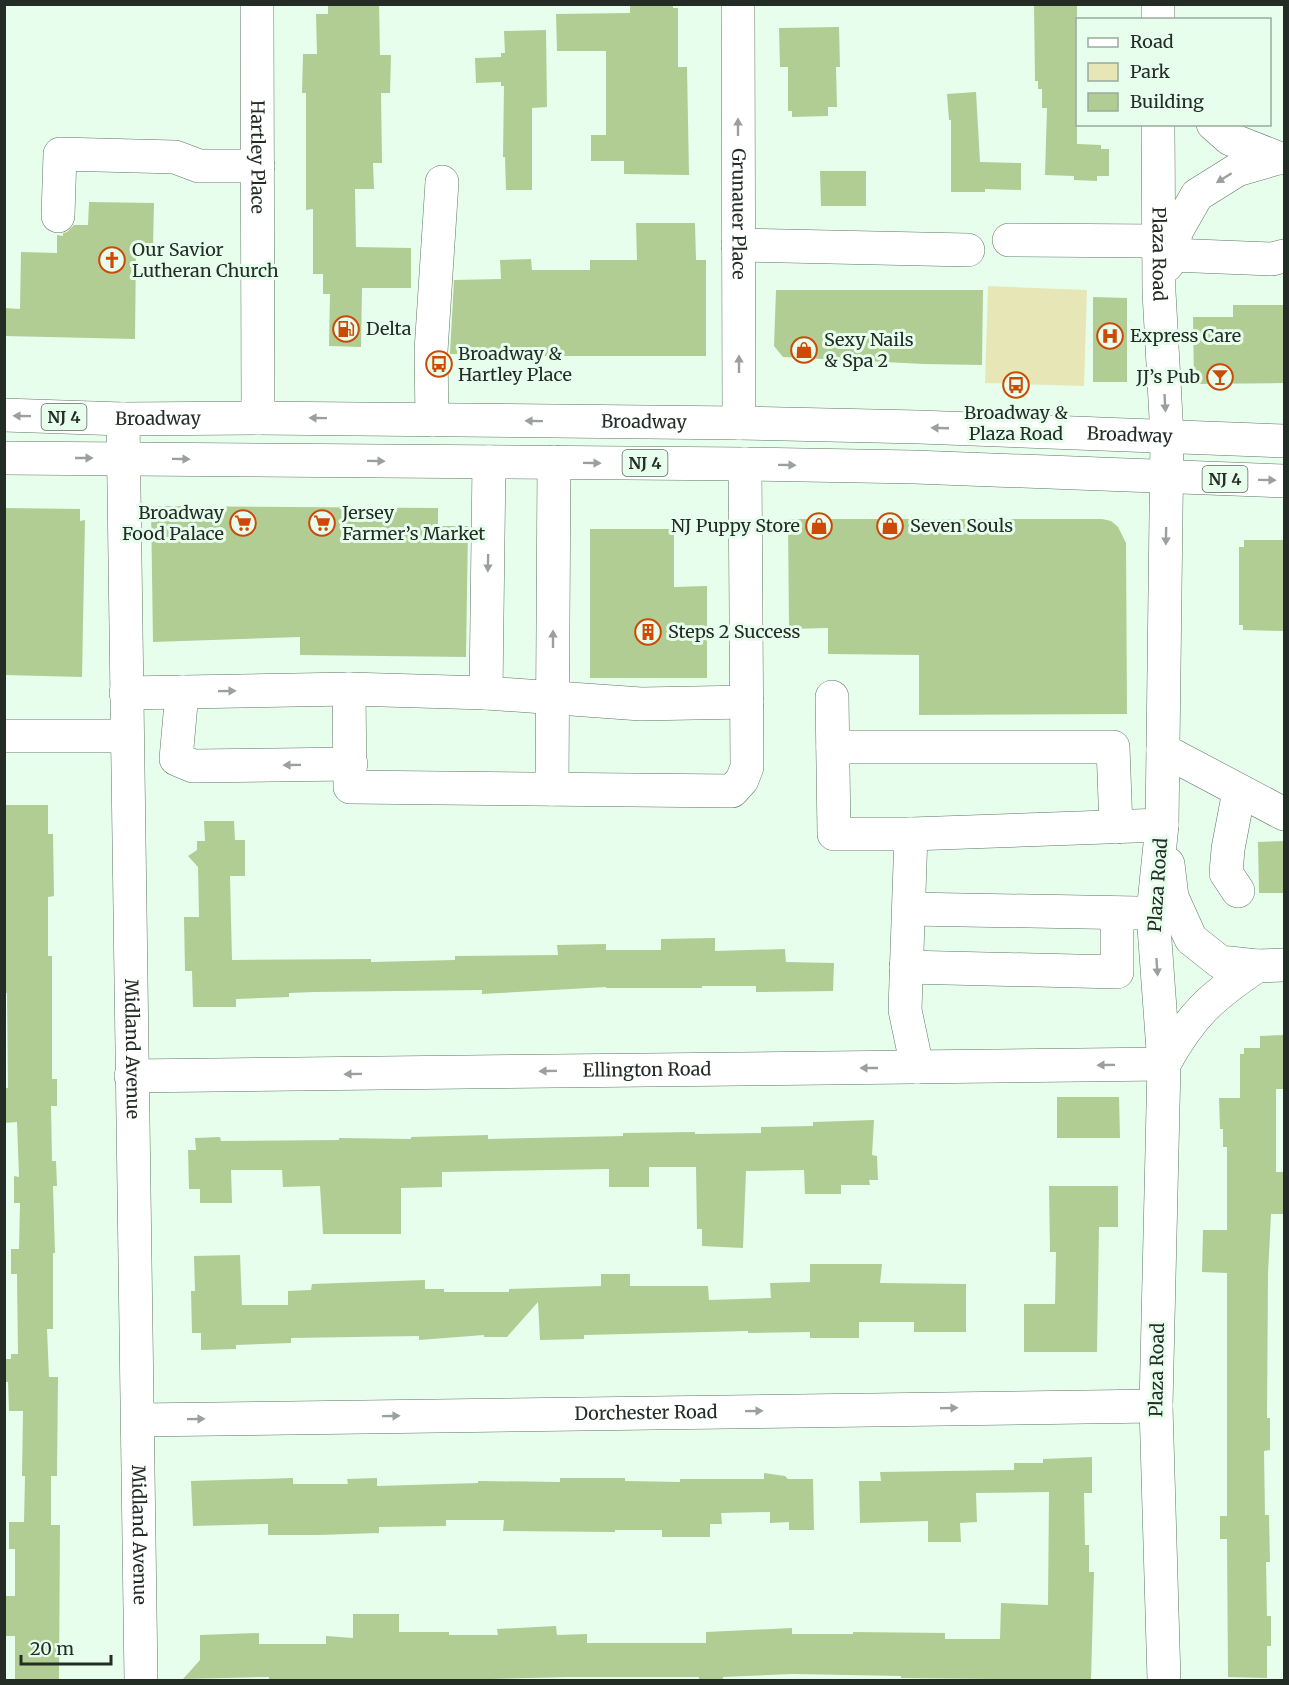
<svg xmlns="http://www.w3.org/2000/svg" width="1289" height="1685" font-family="Merriweather,serif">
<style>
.green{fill:#e7e6b6}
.building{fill:#b1cd94}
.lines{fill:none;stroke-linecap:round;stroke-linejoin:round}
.minor-casing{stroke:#607565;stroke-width:34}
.major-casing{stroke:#607565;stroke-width:34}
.minor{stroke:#fff;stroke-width:33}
.major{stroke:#fff;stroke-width:33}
.oneway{fill:#9ca09d}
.labels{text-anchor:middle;stroke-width:6;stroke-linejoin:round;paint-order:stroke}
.shield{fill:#e7feec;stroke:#5e6b61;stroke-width:1.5}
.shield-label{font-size:16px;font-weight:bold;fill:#232c25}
.street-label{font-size:18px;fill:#232c25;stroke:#e7feec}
.poi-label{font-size:18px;fill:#232c25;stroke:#e7feec;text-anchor:start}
</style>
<rect width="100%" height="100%" fill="#e7feec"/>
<path class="green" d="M 988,286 L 1087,290 L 1084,386 L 985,383 Z"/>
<g class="building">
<path d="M 328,4 L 379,4 L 380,55 L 391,55 L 390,93 L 381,93 L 382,163 L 373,163 L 374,189 L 355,189 L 356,247 L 411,248 L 411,288 L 362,288 L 361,347 L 329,346 L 330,294 L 323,294 L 323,274 L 313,274 L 313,209 L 306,210 L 306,93 L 302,93 L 303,54 L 317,54 L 316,14 L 328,14 Z"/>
<path d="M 630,4 L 673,4 L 673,8 L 678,8 L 678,67 L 687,67 L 689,175 L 624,174 L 624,161 L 591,161 L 591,135 L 606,135 L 606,51 L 557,51 L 556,14 L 630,13 Z"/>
<path d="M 1034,4 L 1077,4 L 1077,144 L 1101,145 L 1101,149 L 1109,149 L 1109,176 L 1097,176 L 1097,181 L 1074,180 L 1074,176 L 1045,175 L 1047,108 L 1042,108 L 1042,89 L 1038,89 L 1038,81 L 1035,81 Z"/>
<path d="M 839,27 L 840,67 L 836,67 L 837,107 L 828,107 L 828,116 L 792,117 L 792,111 L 788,111 L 788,67 L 780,67 L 779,28 Z"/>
<path d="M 546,30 L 547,107 L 532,108 L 532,190 L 506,190 L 505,157 L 503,157 L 504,86 L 501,86 L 501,82 L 476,83 L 475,58 L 501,57 L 501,53 L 505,53 L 504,31 Z"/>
<path d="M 976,92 L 980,162 L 1021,163 L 1021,190 L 985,189 L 985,192 L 951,192 L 951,120 L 949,120 L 947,94 Z"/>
<path d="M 820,171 L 866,171 L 866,206 L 821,206 Z"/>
<path d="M 89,202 L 154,203 L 153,248 L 136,247 L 135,339 L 4,336 L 4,308 L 20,309 L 21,252 L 57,253 L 57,235 L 63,236 L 63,233 L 67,232 L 74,225 L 88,225 Z"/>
<path d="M 636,223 L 695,223 L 696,260 L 706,260 L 706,356 L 535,356 L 535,358 L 503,360 L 503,354 L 450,354 L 454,280 L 501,279 L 500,260 L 531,259 L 532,270 L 590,270 L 590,260 L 637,260 Z"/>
<path d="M 776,290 L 983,290 L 982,365 L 924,364 L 783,357 L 774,346 Z"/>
<path d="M 1093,297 L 1127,298 L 1127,382 L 1093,382 Z"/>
<path d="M 1233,305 L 1284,305 L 1284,383 L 1194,384 L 1193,317 L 1233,317 Z"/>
<path d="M 151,506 L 438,508 L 438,526 L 468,526 L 466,657 L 300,655 L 300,637 L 153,642 Z"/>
<path d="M 4,508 L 80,509 L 80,521 L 85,520 L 82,677 L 4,675 Z"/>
<path d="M 788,519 L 1102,519 L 1111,521 L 1118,527 L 1126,543 L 1127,714 L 919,715 L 919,655 L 828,654 L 828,628 L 789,629 Z"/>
<path d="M 590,529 L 674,529 L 674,587 L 707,586 L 707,678 L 590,678 Z"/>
<path d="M 1244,540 L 1284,540 L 1284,631 L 1243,630 L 1243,625 L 1239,625 L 1239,547 L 1244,547 Z"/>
<path d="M 4,805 L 48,805 L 48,834 L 53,834 L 54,896 L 48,897 L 48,956 L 52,956 L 52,1079 L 57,1079 L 57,1106 L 51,1106 L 52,1161 L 56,1161 L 57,1186 L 53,1186 L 55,1253 L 53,1253 L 53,1329 L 47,1329 L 49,1377 L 58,1377 L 57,1476 L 51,1476 L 51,1525 L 60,1525 L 59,1680 L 15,1680 L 15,1636 L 6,1636 L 6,1596 L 15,1596 L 15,1549 L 9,1549 L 9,1522 L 24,1522 L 25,1476 L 22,1476 L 23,1411 L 9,1411 L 8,1382 L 4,1382 L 4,1359 L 11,1359 L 11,1354 L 18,1354 L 17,1274 L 11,1274 L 11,1249 L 19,1249 L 20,1203 L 14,1203 L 14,1176 L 19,1177 L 17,1122 L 4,1123 L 4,1088 L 8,1088 L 7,993 L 4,993 Z"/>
<path d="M 204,821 L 234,821 L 235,840 L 245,840 L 245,876 L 230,876 L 232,960 L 371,959 L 371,962 L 455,960 L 455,956 L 558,955 L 557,945 L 606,944 L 606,950 L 661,950 L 661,939 L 715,938 L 715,951 L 785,949 L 786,962 L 834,963 L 833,991 L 756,992 L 756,986 L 702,986 L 702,988 L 606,988 L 606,987 L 482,994 L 482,990 L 314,992 L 289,993 L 289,997 L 236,999 L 236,1007 L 193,1007 L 192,971 L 185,971 L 184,917 L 199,917 L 198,867 L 188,856 L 197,850 L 197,841 L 205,841 Z"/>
<path d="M 1284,841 L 1284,893 L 1259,893 L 1258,842 Z"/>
<path d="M 1284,1035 L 1284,1089 L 1276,1089 L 1276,1172 L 1284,1172 L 1284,1214 L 1271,1214 L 1268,1274 L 1267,1418 L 1270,1418 L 1270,1450 L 1264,1451 L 1265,1515 L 1269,1515 L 1270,1562 L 1266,1562 L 1267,1616 L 1271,1616 L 1271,1646 L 1267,1646 L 1267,1678 L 1228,1677 L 1227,1539 L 1220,1539 L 1220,1516 L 1227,1516 L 1227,1273 L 1202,1272 L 1203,1230 L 1227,1230 L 1227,1147 L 1223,1147 L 1223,1129 L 1220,1129 L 1219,1098 L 1240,1098 L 1240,1054 L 1244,1054 L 1244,1048 L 1260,1048 L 1260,1036 Z"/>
<path d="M 1057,1097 L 1119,1097 L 1120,1138 L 1057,1138 Z"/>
<path d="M 874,1120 L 872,1155 L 877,1156 L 878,1180 L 869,1180 L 870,1185 L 841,1185 L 841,1194 L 805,1194 L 804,1170 L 746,1171 L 743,1248 L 702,1246 L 702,1229 L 697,1229 L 696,1167 L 649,1167 L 649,1187 L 609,1187 L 609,1169 L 442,1172 L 442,1187 L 401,1188 L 401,1234 L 323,1234 L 320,1186 L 283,1187 L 282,1170 L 231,1170 L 232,1203 L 200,1203 L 200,1189 L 189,1189 L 188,1150 L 196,1150 L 195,1138 L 220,1137 L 221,1141 L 339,1140 L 339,1138 L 411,1139 L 411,1137 L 488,1135 L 488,1139 L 623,1136 L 623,1133 L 695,1132 L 695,1134 L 761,1133 L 761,1127 L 813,1126 L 813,1122 Z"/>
<path d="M 1049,1186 L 1118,1186 L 1118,1227 L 1099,1227 L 1097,1352 L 1024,1352 L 1024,1304 L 1055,1304 L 1056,1252 L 1050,1252 Z"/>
<path d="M 240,1255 L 242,1305 L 288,1305 L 288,1291 L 311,1290 L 312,1284 L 425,1280 L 425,1289 L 444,1289 L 444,1292 L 509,1292 L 509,1289 L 601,1286 L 601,1274 L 630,1274 L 630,1286 L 708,1286 L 709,1300 L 771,1298 L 770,1283 L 810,1282 L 810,1264 L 882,1264 L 880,1283 L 966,1284 L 966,1332 L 914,1332 L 914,1322 L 859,1322 L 859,1338 L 810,1338 L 810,1332 L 748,1333 L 748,1331 L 584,1335 L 584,1339 L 540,1340 L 538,1302 L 507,1337 L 484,1337 L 484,1335 L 419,1340 L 419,1336 L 291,1338 L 291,1343 L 236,1345 L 236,1349 L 201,1350 L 201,1333 L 192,1333 L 191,1291 L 195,1291 L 194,1256 Z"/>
<path d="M 1092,1457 L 1092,1493 L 1084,1493 L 1085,1545 L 1089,1545 L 1089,1572 L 1094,1572 L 1091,1680 L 901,1678 L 901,1676 L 793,1674 L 723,1677 L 723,1679 L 699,1679 L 699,1677 L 569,1677 L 452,1680 L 269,1680 L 269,1677 L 183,1679 L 200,1660 L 200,1635 L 259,1633 L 259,1644 L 326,1644 L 326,1636 L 353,1638 L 353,1614 L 399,1614 L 399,1632 L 449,1632 L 449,1635 L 498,1635 L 497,1629 L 556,1626 L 557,1635 L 587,1634 L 587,1643 L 706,1643 L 706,1632 L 792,1628 L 792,1634 L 853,1634 L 853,1632 L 945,1633 L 945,1639 L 1000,1639 L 1001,1603 L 1048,1605 L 1049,1492 L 976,1493 L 977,1522 L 960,1523 L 961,1542 L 928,1542 L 928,1521 L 860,1523 L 859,1481 L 881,1481 L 880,1472 L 1014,1470 L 1014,1463 L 1043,1463 L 1043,1459 Z"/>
<path d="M 764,1473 L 785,1476 L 788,1479 L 813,1479 L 814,1530 L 789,1530 L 789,1522 L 770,1523 L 770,1512 L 721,1513 L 722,1524 L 710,1524 L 710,1537 L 662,1537 L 662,1530 L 615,1530 L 615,1532 L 503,1531 L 504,1520 L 446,1520 L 446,1526 L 379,1527 L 379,1533 L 318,1535 L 268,1535 L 268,1524 L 193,1526 L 191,1481 L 293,1478 L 293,1484 L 348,1484 L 347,1479 L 377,1478 L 377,1486 L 478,1483 L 478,1481 L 560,1482 L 560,1478 L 625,1478 L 625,1481 L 680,1482 L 680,1479 L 764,1479 Z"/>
</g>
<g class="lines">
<g class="minor-casing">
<g id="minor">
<path id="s1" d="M 257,4 L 258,418"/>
<path id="s2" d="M 738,4 L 739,423"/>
<path d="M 1158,4 L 1158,20"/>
<path id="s3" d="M 1158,124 L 1159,292 L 1167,436 L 1162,825 L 1153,913 L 1164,1064 L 1156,1406 L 1164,1680"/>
<path d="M 1213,124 L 1230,139 L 1278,158 L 1284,158"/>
<path d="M 58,216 L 60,154 L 175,157 L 199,166 L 258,166"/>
<path d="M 1009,240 L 1158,241"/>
<path d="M 738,245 L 968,250"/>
<path d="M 1170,255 L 1272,259 L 1284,256"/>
<path d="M 1167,265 L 1177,230 L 1197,195 L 1237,170 L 1278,158"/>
<path id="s4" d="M 123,419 L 141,1680"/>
<path d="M 432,420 L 431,351 L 442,182"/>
<path d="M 349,689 L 350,787 L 732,791 L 742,780 L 747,767 L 745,464"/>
<path d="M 182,692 L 176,759 L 193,766 L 351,764"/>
<path d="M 126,693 L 349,689 L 486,693 L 641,704 L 747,702"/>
<path d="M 486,693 L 489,462"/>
<path d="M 832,697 L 834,834 L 911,834 L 1162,825"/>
<path d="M 4,736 L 127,736"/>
<path d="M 833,747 L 1113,747 L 1116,827"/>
<path d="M 1163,750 L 1284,814"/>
<path d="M 552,789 L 554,462"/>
<path d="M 911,834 L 905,1010 L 917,1067"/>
<path d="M 1168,864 L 1172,897 L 1191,939 L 1220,962 L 1257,966 L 1284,965"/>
<path d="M 1238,891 L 1226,873 L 1228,849 L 1239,791"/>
<path d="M 909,909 L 1138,913"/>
<path d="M 906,967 L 1117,972 L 1117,913"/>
<path d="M 1164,1064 C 1191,1015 1211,997 1257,966"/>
<path id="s5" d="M 131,1076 L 1164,1064"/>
<path id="s6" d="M 138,1420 L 1156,1406"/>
</g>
</g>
<g class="major-casing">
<g id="major">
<path id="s7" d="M 4,415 L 123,419 L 258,418 L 739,423 L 919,427 L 1284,441"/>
<path d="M 4,458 L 745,464 L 914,467 L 1284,481"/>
</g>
</g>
<use href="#minor" class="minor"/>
<use href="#major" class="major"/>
</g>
<defs><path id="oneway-solid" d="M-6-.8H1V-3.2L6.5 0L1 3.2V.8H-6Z" transform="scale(1.5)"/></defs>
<g class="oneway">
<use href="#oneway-solid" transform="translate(738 127) rotate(-90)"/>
<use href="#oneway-solid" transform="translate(1224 178) rotate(148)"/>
<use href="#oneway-solid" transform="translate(739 364) rotate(-90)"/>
<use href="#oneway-solid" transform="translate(1165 403) rotate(87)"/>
<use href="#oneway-solid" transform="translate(22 416) rotate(-179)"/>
<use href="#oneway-solid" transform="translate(318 418) rotate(-179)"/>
<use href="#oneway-solid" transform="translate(534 421) rotate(-179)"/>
<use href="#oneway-solid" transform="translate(940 428) rotate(-178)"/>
<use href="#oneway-solid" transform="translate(84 458)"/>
<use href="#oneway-solid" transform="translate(181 459) rotate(1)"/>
<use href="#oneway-solid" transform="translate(376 461) rotate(1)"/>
<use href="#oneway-solid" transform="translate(592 463) rotate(1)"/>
<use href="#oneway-solid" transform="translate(787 465) rotate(1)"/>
<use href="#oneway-solid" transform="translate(1267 480) rotate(1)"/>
<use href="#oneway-solid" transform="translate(1166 536) rotate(91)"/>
<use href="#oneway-solid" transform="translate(488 563) rotate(91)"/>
<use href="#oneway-solid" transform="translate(553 639) rotate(-90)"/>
<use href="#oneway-solid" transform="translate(227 691) rotate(-1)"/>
<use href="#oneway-solid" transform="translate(292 765) rotate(179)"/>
<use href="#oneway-solid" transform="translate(1157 967) rotate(86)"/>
<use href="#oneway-solid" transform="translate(1106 1065) rotate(179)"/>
<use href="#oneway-solid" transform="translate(869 1068) rotate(180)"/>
<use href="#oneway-solid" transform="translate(548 1071) rotate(179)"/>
<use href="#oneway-solid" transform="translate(353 1074) rotate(179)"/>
<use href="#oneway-solid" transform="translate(949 1408) rotate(-1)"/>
<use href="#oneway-solid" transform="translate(754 1411) rotate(-1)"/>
<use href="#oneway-solid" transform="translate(391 1416) rotate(-1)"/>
<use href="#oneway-solid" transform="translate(196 1419) rotate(-1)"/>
</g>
<defs>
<g id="church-ring" transform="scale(1.35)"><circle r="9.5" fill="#e7feec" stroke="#ce4905" stroke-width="1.5"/><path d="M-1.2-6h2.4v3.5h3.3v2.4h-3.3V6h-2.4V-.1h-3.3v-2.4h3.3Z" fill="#ce4905"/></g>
<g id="fuel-ring" transform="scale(1.35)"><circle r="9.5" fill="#e7feec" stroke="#ce4905" stroke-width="1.5"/><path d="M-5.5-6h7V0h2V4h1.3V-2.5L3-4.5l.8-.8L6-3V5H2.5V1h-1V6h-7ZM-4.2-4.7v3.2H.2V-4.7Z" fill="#ce4905"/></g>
<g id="hospital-ring" transform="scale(1.35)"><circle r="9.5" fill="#e7feec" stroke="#ce4905" stroke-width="1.5"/><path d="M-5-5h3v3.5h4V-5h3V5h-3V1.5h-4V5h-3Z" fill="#ce4905"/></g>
<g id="shop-ring" transform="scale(1.35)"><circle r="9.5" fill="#e7feec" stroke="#ce4905" stroke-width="1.5"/><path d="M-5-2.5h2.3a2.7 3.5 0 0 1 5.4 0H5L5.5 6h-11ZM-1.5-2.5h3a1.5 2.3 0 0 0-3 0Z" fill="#ce4905"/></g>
<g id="bus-ring" transform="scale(1.35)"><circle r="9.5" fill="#e7feec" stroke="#ce4905" stroke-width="1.5"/><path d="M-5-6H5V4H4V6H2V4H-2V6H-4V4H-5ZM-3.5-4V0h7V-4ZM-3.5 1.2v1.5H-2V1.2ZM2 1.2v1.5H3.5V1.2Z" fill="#ce4905"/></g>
<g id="bar-ring" transform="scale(1.35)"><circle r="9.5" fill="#e7feec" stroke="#ce4905" stroke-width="1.5"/><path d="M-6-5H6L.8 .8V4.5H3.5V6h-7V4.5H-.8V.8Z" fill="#ce4905"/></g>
<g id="supermarket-ring" transform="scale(1.35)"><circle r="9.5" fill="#e7feec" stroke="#ce4905" stroke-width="1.5"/><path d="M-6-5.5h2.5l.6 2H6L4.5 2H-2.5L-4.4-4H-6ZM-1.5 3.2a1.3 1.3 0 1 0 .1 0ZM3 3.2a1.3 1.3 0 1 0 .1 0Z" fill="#ce4905"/></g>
<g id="building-ring" transform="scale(1.35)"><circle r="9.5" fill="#e7feec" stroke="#ce4905" stroke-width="1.5"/><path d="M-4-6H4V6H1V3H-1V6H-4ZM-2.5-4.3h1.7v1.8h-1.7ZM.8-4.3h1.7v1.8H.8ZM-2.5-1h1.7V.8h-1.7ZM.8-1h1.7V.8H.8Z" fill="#ce4905"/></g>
</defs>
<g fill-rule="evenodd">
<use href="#church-ring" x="112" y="260"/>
<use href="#fuel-ring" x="346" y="329"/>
<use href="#hospital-ring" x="1110" y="336"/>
<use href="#shop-ring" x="804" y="350"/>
<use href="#bus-ring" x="439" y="364"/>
<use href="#bar-ring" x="1220" y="377"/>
<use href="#bus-ring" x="1016" y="385"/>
<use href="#supermarket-ring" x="243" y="523"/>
<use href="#supermarket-ring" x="322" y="523"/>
<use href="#shop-ring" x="819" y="526"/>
<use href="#shop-ring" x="890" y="526"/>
<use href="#building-ring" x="648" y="632"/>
</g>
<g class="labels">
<g class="shield">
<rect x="41.5" y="404" width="45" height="26" rx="4.5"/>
<rect x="622.5" y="450" width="45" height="26" rx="4.5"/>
<rect x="1202.5" y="466" width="45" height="26" rx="4.5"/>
</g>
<g class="shield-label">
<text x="64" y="423">NJ 4</text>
<text x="645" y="469">NJ 4</text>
<text x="1225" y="485">NJ 4</text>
</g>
<g class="street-label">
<text dy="6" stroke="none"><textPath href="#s1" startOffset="153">Hartley Place</textPath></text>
<text dy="6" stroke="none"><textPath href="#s2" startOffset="210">Grunauer Place</textPath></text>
<text dy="6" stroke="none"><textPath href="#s3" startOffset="130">Plaza Road</textPath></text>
<text dy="6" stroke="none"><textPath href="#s7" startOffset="154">Broadway</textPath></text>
<text dy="6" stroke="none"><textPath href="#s7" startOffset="640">Broadway</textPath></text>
<text dy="6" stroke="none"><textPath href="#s7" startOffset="1126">Broadway</textPath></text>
<text transform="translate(1158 885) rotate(-86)" y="6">Plaza Road</text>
<text dy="6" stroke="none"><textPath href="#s4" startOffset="630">Midland Avenue</textPath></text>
<text dy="6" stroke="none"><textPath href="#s5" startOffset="516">Ellington Road</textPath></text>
<text transform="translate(1157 1370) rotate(-89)" y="6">Plaza Road</text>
<text dy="6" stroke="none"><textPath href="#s6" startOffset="508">Dorchester Road</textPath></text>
<text dy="6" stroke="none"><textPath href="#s4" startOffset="1116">Midland Avenue</textPath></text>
</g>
<g class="poi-label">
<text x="132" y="256">Our Savior<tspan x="132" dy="21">Lutheran Church</tspan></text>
<text x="366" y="335">Delta</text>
<text x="1130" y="342">Express Care</text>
<text x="824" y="346">Sexy Nails<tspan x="824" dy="21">&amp; Spa 2</tspan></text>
<text x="458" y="360">Broadway &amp;<tspan x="458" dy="21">Hartley Place</tspan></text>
<text x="1200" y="383" text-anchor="end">JJ’s Pub</text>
<text x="1016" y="419" text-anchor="middle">Broadway &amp;<tspan x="1016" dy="21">Plaza Road</tspan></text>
<text x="224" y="519" text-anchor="end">Broadway<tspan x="224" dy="21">Food Palace</tspan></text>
<text x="342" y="519">Jersey<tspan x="342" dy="21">Farmer’s Market</tspan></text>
<text x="800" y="532" text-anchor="end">NJ Puppy Store</text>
<text x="910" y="532">Seven Souls</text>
<text x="668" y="638">Steps 2 Success</text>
</g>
</g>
<rect width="1289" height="1685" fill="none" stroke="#232c25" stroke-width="12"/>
<rect x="1076" y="18" width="195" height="108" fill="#e7feec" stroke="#99aa9c" stroke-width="1.5"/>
<rect x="1088" y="38" width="30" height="9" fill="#ffffff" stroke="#99aa9c" stroke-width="1.5"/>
<text x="1130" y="48" font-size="18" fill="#232c25">Road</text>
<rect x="1088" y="63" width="30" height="18" fill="#e7e6b6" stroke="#99aa9c" stroke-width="1.5"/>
<text x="1130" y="78" font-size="18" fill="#232c25">Park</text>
<rect x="1088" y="93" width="30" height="18" fill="#b1cd94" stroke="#99aa9c" stroke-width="1.5"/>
<text x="1130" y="108" font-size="18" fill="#232c25">Building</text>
<path d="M21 1655v9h90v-9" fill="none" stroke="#232c25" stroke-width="3"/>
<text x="30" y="1655" font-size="18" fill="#232c25" stroke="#e7feec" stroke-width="4.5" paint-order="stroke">20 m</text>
</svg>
